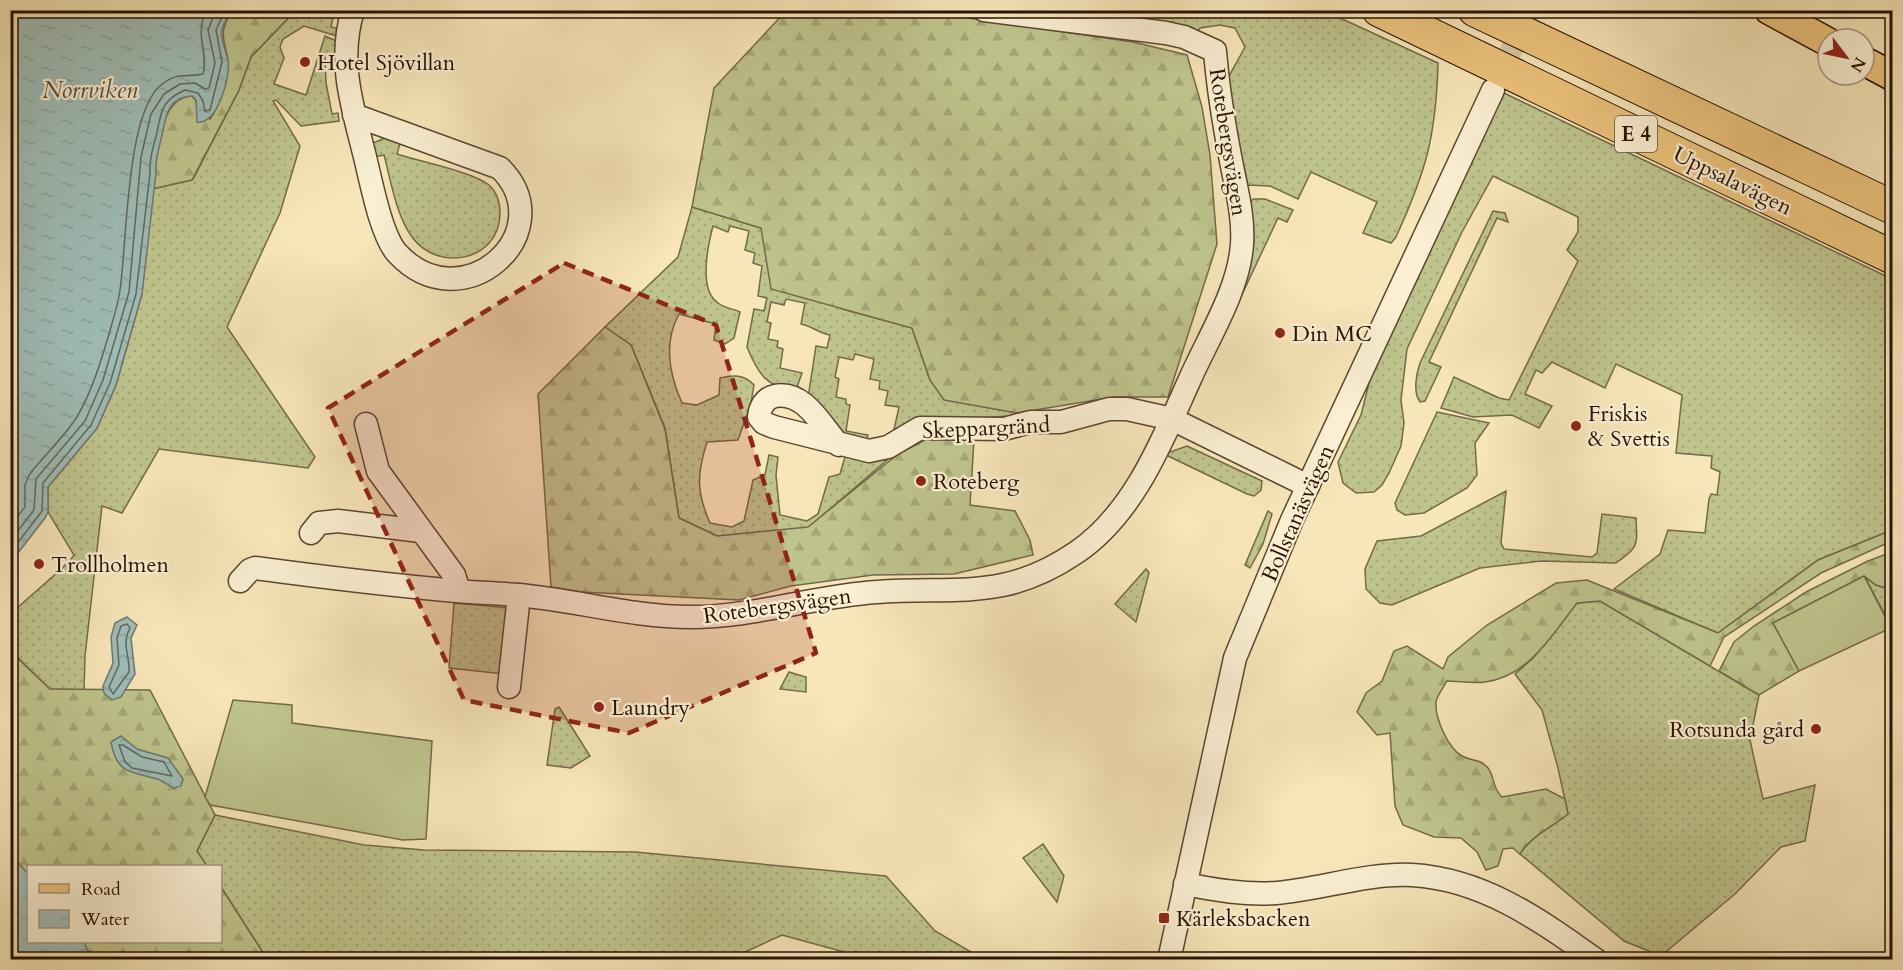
<svg xmlns="http://www.w3.org/2000/svg" width="1903" height="970" font-family="Cardo,serif">
<style>
.grass{fill:url(#grass-dots);stroke:#726a48;stroke-width:1.5}
.forest{fill:url(#forest-firs);stroke:#726a48;stroke-width:1.5}
.garden{fill:#bfc48d;stroke:#726a48;stroke-width:1.5}
.water{fill:url(#water-ripples);stroke:#6f796f;stroke-width:1.5}
.lines{fill:none;stroke-linecap:round;stroke-linejoin:round}
.shore{stroke:#62685d;stroke-width:1.5}
.minor-tunnel{stroke:#d8c69e;stroke-width:22;stroke-dasharray:22 11;stroke-linecap:butt}
.minor-casing{stroke:#5a4630;stroke-width:25}
.major-casing{stroke:#261102;stroke-width:31}
.highway-casing{stroke:#261102;stroke-width:35}
.minor{stroke:#faefd2;stroke-width:22}
.major{stroke:#ecc37c;stroke-width:28}
.highway{stroke:#ecc37c;stroke-width:33}
.marked{fill:#8f2418;fill-opacity:0.2;stroke:#8f2418;stroke-width:4.5;stroke-dasharray:12 8;stroke-linejoin:round}
.poi-dot{fill:#8f2418;stroke:#faefd2;stroke-width:2}
.labels{text-anchor:middle;stroke-width:4.5;stroke-linejoin:round;paint-order:stroke}
.shield{fill:#faefd2;stroke:#665440;stroke-width:1.5}
.shield-label{font-size:21px;font-weight:bold;fill:#261102}
.poi-label{font-size:22px;fill:#261102;stroke:#faefd2;text-anchor:start}
.street-label{font-size:22px;fill:#261102;stroke:#faefd2}
.water-label{font-size:24px;font-style:italic;fill:#504e42;stroke:#faefd2}
</style>
<defs>
<pattern id="grass-dots" width="8" height="8" patternUnits="userSpaceOnUse" patternTransform="scale(1.5)"><rect width="8" height="8" fill="#bfc48d"/><path d="M2 2h.1M6 6h.1" fill="none" stroke="#a4a778" stroke-width="1.8" stroke-linecap="round"/></pattern>
<pattern id="forest-firs" width="22" height="20" patternUnits="userSpaceOnUse" patternTransform="scale(1.5)"><rect width="22" height="20" fill="#bfc48d"/><path d="M5 1l3.5 6h-7zM16 11l3.5 6h-7z" fill="#a4a778"/></pattern>
<pattern id="water-ripples" width="26" height="14" patternUnits="userSpaceOnUse" patternTransform="scale(1.5)"><rect width="26" height="14" fill="#9fbeb8"/><path d="M2 4q2-2 4 0t4 0M15 11q2-2 4 0t4 0" fill="none" stroke="#89a29d"/></pattern>
</defs>
<rect width="100%" height="100%" fill="#f7e6b9"/>
<filter id="stains"><feTurbulence type="fractalNoise" baseFrequency=".00333" numOctaves="4"/><feColorMatrix values="0 0 0 0 .2 0 0 0 0 .09 0 0 0 0 .02 0 0 0 .5 -.17"/></filter>
<radialGradient id="worn" r=".72"><stop offset=".6" stop-color="#630" stop-opacity="0"/><stop offset="1" stop-color="#630" stop-opacity=".3"/></radialGradient>
<g class="grass">
<path d="M 295,11 L 334,11 L 331,27 L 343,30 L 340,37 L 304,26 L 283,39 L 280,47 L 284,58 L 274,84 L 306,95 L 325,36 L 339,42 L 337,55 L 325,55 L 326,83 L 332,114 L 338,113 L 339,121 L 301,126 L 276,100 L 273,101 L 300,146 L 280,213 L 227,327 L 315,457 L 308,468 L 159,449 L 122,513 L 102,506 L 85,656 L 84,690 L 50,689 L 11,651 L 11,614 C 22,602 71,563 74,555 L 48,512 L 48,487 L 97,428 L 116,385 L 142,294 L 152,189 L 193,179 L 239,90 L 251,57 Z"/>
<path d="M 1027,11 L 1325,11 L 1438,63 C 1436,137 1426,171 1396,237 L 1391,243 L 1363,233 L 1377,202 L 1311,172 L 1298,199 L 1270,186 L 1248,185 L 1233,122 L 1228,78 L 1245,47 L 1235,28 L 1220,25 L 1200,28 L 1196,35 Z"/>
<path d="M 1504,93 L 1892,279 L 1892,530 L 1818,560 L 1718,633 L 1614,589 L 1660,554 L 1668,530 L 1705,533 L 1709,499 L 1711,494 L 1717,495 L 1720,472 L 1711,468 L 1712,456 L 1676,453 L 1682,395 L 1616,364 L 1605,388 L 1552,362 L 1542,373 L 1536,370 L 1525,394 L 1552,406 L 1539,428 L 1512,415 L 1473,417 L 1441,408 L 1454,377 L 1499,398 L 1509,400 L 1578,261 L 1567,250 L 1578,232 L 1578,217 L 1493,176 L 1462,232 L 1407,349 L 1401,400 L 1404,423 L 1401,446 L 1389,473 L 1382,485 L 1374,492 L 1356,493 L 1343,483 L 1338,462 L 1361,415 L 1374,363 Z"/>
<path d="M 387,137 L 401,140 L 397,154 C 418,161 473,172 489,185 C 497,192 500,204 500,214 C 499,261 438,273 412,237 C 396,215 391,181 384,155 L 369,158 L 373,143 Z"/>
<path d="M 1253,199 L 1265,199 L 1293,210 L 1287,222 L 1278,218 L 1230,320 L 1254,240 L 1250,203 Z"/>
<path d="M 692,207 L 761,228 L 842,309 L 912,328 L 930,380 L 944,399 L 1017,413 L 1010,416 L 937,420 L 893,434 L 899,407 L 885,405 L 888,391 L 879,389 L 880,381 L 870,379 L 874,359 L 855,354 L 853,360 L 839,357 L 835,377 L 839,379 L 836,397 L 846,399 L 846,404 L 850,405 L 846,431 L 868,435 L 866,443 L 843,440 L 808,398 L 816,346 L 827,348 L 830,335 C 818,333 812,326 801,324 L 805,303 L 786,299 L 784,305 L 771,302 L 767,322 L 771,323 L 768,339 L 778,341 L 777,347 L 783,349 L 780,368 L 802,373 L 796,390 C 767,388 758,374 747,347 L 754,309 L 764,311 L 767,298 L 758,296 L 762,266 L 753,263 L 755,253 L 745,250 L 749,231 L 730,226 L 728,232 L 713,226 C 708,245 698,290 718,303 C 724,308 734,309 740,312 L 734,338 L 725,344 L 714,340 L 716,324 L 679,314 C 663,343 669,374 682,403 L 697,405 L 719,395 L 720,378 C 733,375 744,374 754,385 L 751,403 L 738,440 L 707,442 C 697,474 696,491 710,523 L 732,527 L 744,521 L 753,480 L 765,475 L 769,455 L 778,457 L 776,475 L 780,515 L 807,521 L 818,514 L 829,477 L 840,474 L 845,457 L 887,460 L 808,528 L 717,536 L 679,518 L 665,428 L 631,345 L 605,327 L 678,257 Z"/>
<path d="M 1493,211 L 1505,213 L 1508,222 L 1497,218 L 1429,362 L 1441,367 L 1425,401 L 1420,402 C 1413,393 1416,374 1420,363 Z"/>
<path d="M 1437,412 L 1489,423 L 1475,443 L 1477,475 L 1467,488 L 1424,513 L 1405,515 L 1397,510 L 1395,503 Z"/>
<path d="M 1187,446 L 1262,481 L 1261,490 L 1254,496 L 1247,494 L 1164,454 Z"/>
<path d="M 1506,491 L 1501,543 L 1504,549 L 1592,557 L 1597,553 L 1602,514 L 1636,518 C 1637,545 1640,546 1616,563 L 1541,561 L 1480,568 L 1392,605 L 1380,603 L 1366,589 L 1365,569 L 1377,541 L 1421,536 Z"/>
<path d="M 1146,569 L 1149,573 L 1136,622 L 1115,604 Z"/>
<path d="M 1865,577 L 1876,585 L 1892,590 L 1892,628 Z"/>
<path d="M 1600,601 L 1759,695 L 1750,740 L 1763,799 L 1815,785 L 1805,841 L 1781,847 L 1735,894 L 1661,956 L 1624,941 L 1520,854 C 1532,835 1551,828 1568,814 L 1558,768 L 1542,710 L 1515,674 L 1534,657 L 1577,603 Z"/>
<path d="M 454,603 L 510,608 L 504,674 L 449,668 Z"/>
<path d="M 789,672 L 806,677 L 806,692 L 780,689 Z"/>
<path d="M 559,707 L 590,756 L 571,768 L 547,765 L 555,709 Z"/>
<path d="M 215,815 L 364,845 L 424,850 L 635,852 L 886,876 L 935,931 L 983,959 L 859,959 L 844,952 L 782,935 L 730,959 L 267,959 L 221,887 L 220,866 L 207,866 L 197,851 Z"/>
<path d="M 1043,844 L 1064,876 L 1057,902 L 1023,858 Z"/>
</g>
<g class="forest">
<path d="M 257,10 L 295,11 L 251,57 L 239,90 L 192,180 L 152,189 C 157,164 156,97 192,96 L 210,119 C 218,110 230,72 228,60 C 224,37 218,33 232,11 Z"/>
<path d="M 914,10 L 1133,42 L 1187,55 L 1202,107 L 1210,155 L 1217,244 L 1168,397 L 1114,397 L 1017,413 L 944,400 L 930,380 L 912,328 L 771,289 L 761,228 L 692,207 L 714,88 L 786,11 Z"/>
<path d="M 605,327 L 631,345 L 665,429 L 679,518 L 717,536 L 808,527 L 898,454 L 931,437 L 974,440 L 970,505 L 1015,511 L 1030,540 L 1033,555 L 954,574 L 873,575 L 791,586 L 739,600 L 581,592 L 551,587 L 538,394 Z"/>
<path d="M 1268,511 L 1272,514 L 1263,544 L 1250,568 L 1245,565 Z"/>
<path d="M 1892,530 L 1892,541 L 1821,573 L 1724,637 L 1710,666 L 1600,601 L 1577,603 C 1552,635 1528,677 1485,682 C 1473,684 1459,681 1447,681 C 1444,687 1437,695 1436,702 C 1435,719 1448,748 1462,756 C 1471,761 1481,759 1488,768 C 1495,777 1492,788 1502,797 L 1546,789 L 1565,799 L 1568,814 C 1551,828 1532,835 1520,854 L 1513,848 L 1503,849 L 1498,866 L 1486,870 L 1477,852 L 1461,838 L 1434,837 L 1403,825 L 1395,806 L 1390,733 L 1377,735 L 1357,712 L 1366,693 L 1382,681 L 1394,651 L 1407,646 L 1443,669 L 1448,657 L 1487,625 L 1556,583 L 1587,580 L 1718,633 L 1818,560 Z"/>
<path d="M 1892,552 L 1892,590 L 1876,585 L 1864,576 L 1773,623 L 1799,671 L 1759,695 L 1719,671 L 1734,642 L 1754,626 L 1806,592 L 1868,561 Z"/>
<path d="M 10,651 L 50,689 L 150,690 L 215,815 L 197,851 L 207,866 L 28,866 L 28,874 L 10,854 Z"/>
<path d="M 221,887 L 267,959 L 107,959 L 87,951 L 84,942 L 220,942 Z"/>
</g>
<g class="garden">
<path d="M 1864,576 L 1891,628 L 1799,671 L 1773,623 Z"/>
<path d="M 233,700 L 292,705 L 292,723 L 432,741 L 426,839 L 403,840 L 210,805 L 205,797 Z"/>
</g>
<g class="water">
<path d="M 11,10 L 232,11 C 228,17 222,24 222,32 C 221,42 226,50 228,60 C 231,75 218,125 197,122 L 196,100 L 192,96 C 165,97 166,121 161,139 C 158,152 155,160 156,173 L 142,294 L 116,385 L 97,428 L 48,487 L 48,512 L 45,518 L 11,562 Z"/>
<path d="M 127,617 L 137,625 L 131,638 L 135,674 L 121,697 L 112,700 L 104,693 L 103,686 L 113,663 L 111,637 L 115,623 Z"/>
<path d="M 121,736 L 137,749 L 168,758 L 183,779 L 181,786 L 174,788 C 168,785 163,781 157,779 C 131,771 117,775 111,742 Z"/>
<path d="M 10,854 L 28,874 L 28,942 L 84,942 L 88,951 L 107,959 L 11,959 Z"/>
</g>
<g class="lines">
<g class="shore">
<path d="M 10,526 L 25,507 L 25,485 L 29,475 C 44,455 65,437 78,415 C 92,391 101,361 109,334 C 113,320 118,305 120,290 C 127,244 126,113 161,85 C 178,71 186,78 203,74 C 209,51 194,39 206,10"/>
<path d="M 10,541 L 34,510 L 36,479 L 85,421 L 103,380 L 129,292 L 141,157 L 151,114 L 164,94 L 180,84 L 195,83 L 205,89 L 209,88 L 215,63 L 208,30 L 216,10"/>
<path d="M 10,553 L 42,511 L 43,483 L 91,425 L 110,383 L 136,294 L 150,173 C 149,160 152,152 155,140 C 162,117 157,102 185,90 L 198,93 L 203,101 L 205,111 L 210,110 L 222,62 L 216,30 L 225,10"/>
<path d="M 127,624 L 130,628 C 121,644 130,655 129,672 L 113,694 L 109,687 L 119,665 L 117,638 L 121,626 Z"/>
<path d="M 119,745 L 123,745 L 142,757 L 164,762 L 172,776 L 132,768 L 125,762 Z"/>
</g>
<path class="minor-tunnel" d="M 1496,83 L 1530,10"/>
<g class="minor-casing">
<g id="minor">
<path d="M 353,10 C 338,59 351,102 363,149 C 370,175 380,234 397,253 C 462,324 564,232 500,168 L 354,115"/>
<path d="M 366,424 L 378,471 L 454,575 L 459,591"/>
<path d="M 839,445 C 822,427 805,390 775,396 C 765,398 760,407 759,417 L 764,423 L 774,427 L 869,451 L 888,447 L 920,428 L 1004,429 L 1030,422 L 1061,422 L 1109,409 L 1127,409 L 1172,419 L 1308,486"/>
<path d="M 311,533 L 319,523 L 338,521 L 421,531"/>
<path d="M 240,581 L 250,570 L 255,568 C 322,577 389,585 456,591 C 477,593 498,593 518,595 C 576,600 632,617 691,617 C 754,617 814,596 877,592 C 957,586 1004,602 1077,552 C 1134,513 1162,441 1190,379 C 1208,338 1239,290 1242,244 C 1244,216 1236,188 1231,161 C 1224,125 1218,89 1215,51 L 1184,37 L 1166,33 L 984,10"/>
<path d="M 509,687 L 519,595"/>
<path d="M 1185,884 C 1215,890 1245,895 1276,893 C 1321,889 1366,873 1412,875 C 1483,879 1540,920 1596,960"/>
<path d="M 1169,960 L 1235,658 L 1292,520 L 1493,90"/>
</g>
</g>
<g class="major-casing">
<g id="major">
<path d="M 1769,10 L 1828,42"/>
<path d="M 1864,61 L 1892,76"/>
</g>
</g>
<g class="highway-casing">
<g id="highway">
<path d="M 1379,10 L 1892,257"/>
<path d="M 1475,10 L 1892,207"/>
</g>
</g>
<use href="#minor" class="minor"/>
<use href="#major" class="major"/>
<use href="#highway" class="highway"/>
</g>
<path class="marked" d="M 564,263 L 716,325 L 816,653 L 629,733 L 464,700 L 328,408 Z"/>
<g class="poi-dot">
<circle cx="305" cy="62" r="6"/>
<circle cx="1280" cy="333" r="6"/>
<circle cx="1576" cy="426" r="6"/>
<circle cx="921" cy="481" r="6"/>
<circle cx="39" cy="564" r="6"/>
<circle cx="599" cy="707" r="6"/>
<circle cx="1816" cy="729" r="6"/>
<rect x="1158" y="912" width="12" height="12" rx="3"/>
</g>
<g class="labels">
<rect class="shield" x="1615" y="116" width="42" height="36" rx="4.5"/>
<g class="shield-label">
<text x="1636" y="141">E 4</text>
</g>
<g class="poi-label">
<text x="317" y="70">Hotel Sjövillan</text>
<text x="1292" y="341">Din MC</text>
<text x="1588" y="421">Friskis<tspan x="1588" dy="25">&amp; Svettis</tspan></text>
<text x="933" y="489">Roteberg</text>
<text x="51" y="572">Trollholmen</text>
<text x="611" y="715">Laundry</text>
<text x="1804" y="737" text-anchor="end">Rotsunda gård</text>
<text x="1176" y="926">Kärleksbacken</text>
</g>
<g class="street-label">
<text transform="translate(1229 142) rotate(81)" y="8">Rotebergsvägen</text>
<text transform="translate(1733 180) rotate(26)" y="8">Uppsalavägen</text>
<text transform="translate(986 427) rotate(-3)" y="8">Skeppargränd</text>
<text transform="translate(1297 513) rotate(-66)" y="8">Bollstanäsvägen</text>
<text transform="translate(777 605) rotate(-8)" y="8">Rotebergsvägen</text>
</g>
<g class="water-label">
<text x="90" y="98">Norrviken</text>
</g>
</g>
<rect width="1903" height="970" fill="none" stroke="#f7e6b9" stroke-width="36"/>
<rect x="12" y="12" width="1879" height="946" fill="none" stroke="#261102" stroke-width="3"/>
<rect x="18" y="18" width="1867" height="934" fill="none" stroke="#261102" stroke-width="1.5"/>
<rect x="27" y="865" width="195" height="78" fill="#faefd2" stroke="#a5967f" stroke-width="1.5"/>
<rect x="39" y="884" width="30" height="9" fill="#ecc37c" stroke="#a5967f" stroke-width="1.5"/>
<text x="81" y="895" font-size="18" fill="#261102">Road</text>
<rect x="39" y="910" width="30" height="18" fill="url(#water-ripples)" stroke="#a5967f" stroke-width="1.5"/>
<text x="81" y="925" font-size="18" fill="#261102">Water</text>
<g transform="translate(1846 57) rotate(122)"><circle r="28" fill="#faefd2" stroke="#a5967f" stroke-width="1.5"/>
<path d="M0-4.5L10 22L0 15L-10 22Z" fill="#8f2418"/>
<text y="-9" font-size="16" font-weight="bold" text-anchor="middle" fill="#261102">N</text>
</g>
<rect width="100%" height="100%" filter="url(#stains)"/>
<rect width="100%" height="100%" fill="url(#worn)"/>
</svg>
